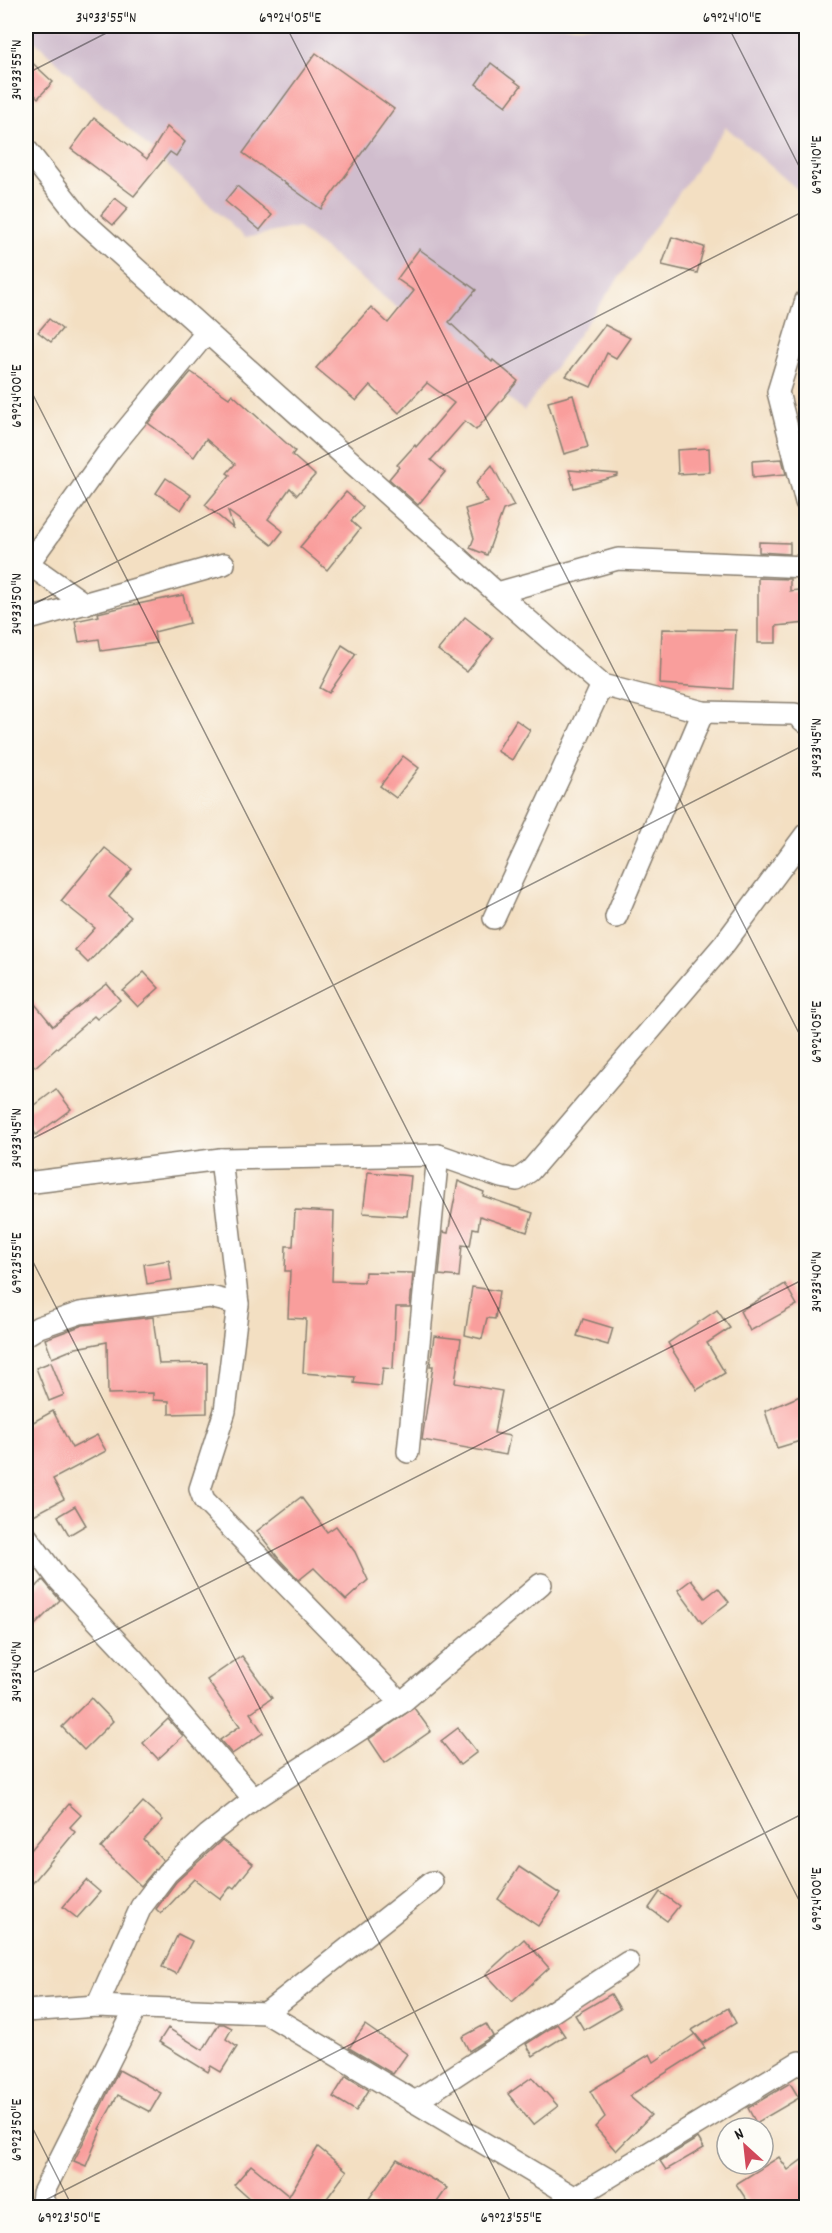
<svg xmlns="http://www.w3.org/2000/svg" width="832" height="2233" font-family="Dekko,sans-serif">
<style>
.industrial{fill:#d0bdcd}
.building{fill:#f99e9c}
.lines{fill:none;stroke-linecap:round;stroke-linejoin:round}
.street-casing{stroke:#887e6f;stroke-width:24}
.street{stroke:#fff;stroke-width:21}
.ticks{fill:none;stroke:#1c1c1c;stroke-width:1.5;stroke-opacity:0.45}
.neatline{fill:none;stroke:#1c1c1c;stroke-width:2}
.ticks-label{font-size:15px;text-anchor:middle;fill:#1c1c1c}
</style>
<rect width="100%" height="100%" fill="#fdfcf7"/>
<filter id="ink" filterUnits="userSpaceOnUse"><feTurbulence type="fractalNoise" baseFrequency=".0167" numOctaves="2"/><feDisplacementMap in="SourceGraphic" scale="12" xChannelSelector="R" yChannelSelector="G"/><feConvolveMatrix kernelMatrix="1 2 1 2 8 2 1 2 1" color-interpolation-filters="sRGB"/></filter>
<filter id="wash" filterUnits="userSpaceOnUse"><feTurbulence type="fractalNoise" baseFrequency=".008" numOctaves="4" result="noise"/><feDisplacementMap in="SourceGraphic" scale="24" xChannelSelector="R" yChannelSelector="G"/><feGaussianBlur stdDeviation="1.35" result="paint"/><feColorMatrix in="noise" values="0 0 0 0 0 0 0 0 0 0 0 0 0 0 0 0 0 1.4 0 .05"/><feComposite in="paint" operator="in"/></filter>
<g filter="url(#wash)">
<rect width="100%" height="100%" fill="#f3dfc2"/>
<path class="industrial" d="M 26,26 L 806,26 L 806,197 L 726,127 L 524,411 L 298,227 L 245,238 L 26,33 Z"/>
<g id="blocks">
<g class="building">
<path d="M 316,53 L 394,109 L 321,209 L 243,153 Z"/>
<path d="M 26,57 L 53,82 L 38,98 L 26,86 Z"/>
<path d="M 491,63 L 521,86 L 506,106 L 476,84 Z"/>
<path d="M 94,118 L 147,159 L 167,127 L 185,142 L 176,156 L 170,152 L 134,196 L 71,149 Z"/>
<path d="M 237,186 L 272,215 L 260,230 L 225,201 Z"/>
<path d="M 115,198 L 128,208 L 113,225 L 101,215 Z"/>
<path d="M 672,237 L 704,247 L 697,273 L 662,265 Z"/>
<path d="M 419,249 L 476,290 L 449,322 L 492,362 L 493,360 L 518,381 L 476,430 L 465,421 L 431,460 L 445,472 L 418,505 L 389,479 L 399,467 L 397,465 L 415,445 L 416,447 L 454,403 L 427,383 L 399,413 L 370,385 L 356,401 L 316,368 L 371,307 L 388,323 L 414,291 L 397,279 Z"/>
<path d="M 49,319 L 62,329 L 51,342 L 38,332 Z"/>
<path d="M 605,325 L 630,338 L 616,358 L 607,353 L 591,387 L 566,376 Z"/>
<path d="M 191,372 L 229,398 L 232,394 L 295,451 L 292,455 L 315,475 L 297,495 L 290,488 L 268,519 L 283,531 L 272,545 L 228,511 L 233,528 L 205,505 L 230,475 L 227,473 L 235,464 L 206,439 L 194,457 L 148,423 Z"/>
<path d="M 573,395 L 588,447 L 564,454 L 548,402 Z"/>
<path d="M 709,448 L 710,472 L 678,474 L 677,450 Z"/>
<path d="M 782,459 L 786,474 L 753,477 L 752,461 Z"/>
<path d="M 492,465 L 514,506 L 503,510 L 487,555 L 470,548 L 474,538 L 465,509 L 488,502 L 476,483 Z"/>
<path d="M 569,470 L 618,474 L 618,476 L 574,488 Z"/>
<path d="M 166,478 L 191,495 L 181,510 L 156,493 Z"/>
<path d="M 346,492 L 363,507 L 351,521 L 360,529 L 327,570 L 300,547 Z"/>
<path d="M 759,542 L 790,543 L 790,554 L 759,552 Z"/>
<path d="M 758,578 L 790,579 L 790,591 L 807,589 L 807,623 L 776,626 L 776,643 L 758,643 Z"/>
<path d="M 183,595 L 190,623 L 154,632 L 156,643 L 101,651 L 99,639 L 79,642 L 75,621 L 99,616 L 98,613 L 123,607 Z"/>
<path d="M 465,617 L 493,639 L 467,672 L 438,650 Z"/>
<path d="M 662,629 L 736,630 L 733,689 L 660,684 Z"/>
<path d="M 342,645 L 356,654 L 329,693 L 320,688 Z"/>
<path d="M 516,720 L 530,730 L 512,760 L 497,751 Z"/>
<path d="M 403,756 L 419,768 L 396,798 L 380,786 Z"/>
<path d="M 105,848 L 132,869 L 109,897 L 131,917 L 88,963 L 75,950 L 95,928 L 61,901 Z"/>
<path d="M 144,972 L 159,988 L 138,1007 L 123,991 Z"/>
<path d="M 107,984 L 120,1000 L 97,1019 L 94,1016 L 35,1067 L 26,1056 L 26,993 L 53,1026 Z"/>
<path d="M 56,1089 L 71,1109 L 36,1135 L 26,1117 L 26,1112 Z"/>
<path d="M 368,1172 L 411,1176 L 407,1216 L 363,1213 Z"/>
<path d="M 458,1181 L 484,1192 L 483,1196 L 533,1213 L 527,1232 L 480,1216 L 478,1229 L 473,1228 L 470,1246 L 462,1245 L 459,1277 L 439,1275 L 443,1232 L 448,1233 Z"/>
<path d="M 295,1210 L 334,1212 L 332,1281 L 364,1282 L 365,1272 L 413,1273 L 410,1307 L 396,1307 L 393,1369 L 383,1368 L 381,1386 L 354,1383 L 355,1377 L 303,1373 L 306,1319 L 288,1318 L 290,1271 L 285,1271 L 286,1246 L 293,1246 Z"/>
<path d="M 169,1260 L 172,1280 L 147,1284 L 144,1264 Z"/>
<path d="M 785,1284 L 797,1305 L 750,1331 L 740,1311 Z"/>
<path d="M 472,1287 L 499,1291 L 495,1319 L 487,1318 L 482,1339 L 465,1335 Z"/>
<path d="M 717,1310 L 730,1328 L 707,1343 L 725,1373 L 697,1390 L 668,1343 Z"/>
<path d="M 153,1317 L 159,1364 L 207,1363 L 207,1413 L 169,1414 L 169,1401 L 153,1400 L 153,1393 L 108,1394 L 107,1342 L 76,1348 L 52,1358 L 45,1339 L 83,1325 Z"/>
<path d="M 583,1319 L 613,1328 L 608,1345 L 577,1336 Z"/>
<path d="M 434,1336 L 461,1339 L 455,1383 L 502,1391 L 494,1433 L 510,1436 L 506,1455 L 422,1440 L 433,1366 L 430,1366 Z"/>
<path d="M 51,1362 L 64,1395 L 49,1401 L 36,1368 Z"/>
<path d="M 807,1393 L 807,1439 L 777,1448 L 765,1411 Z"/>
<path d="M 53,1411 L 72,1448 L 97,1435 L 106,1451 L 53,1479 L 64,1499 L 26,1519 L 26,1426 Z"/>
<path d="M 301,1497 L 327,1532 L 336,1526 L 355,1552 L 368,1580 L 346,1600 L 314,1568 L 299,1580 L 279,1559 L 257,1531 Z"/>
<path d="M 75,1506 L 86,1525 L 69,1535 L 58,1516 Z"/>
<path d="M 43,1580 L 60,1600 L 26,1634 L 26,1597 Z"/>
<path d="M 691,1580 L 705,1598 L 718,1588 L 729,1602 L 702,1623 L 678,1590 Z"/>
<path d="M 242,1656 L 272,1698 L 250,1713 L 263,1733 L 232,1754 L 220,1740 L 240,1726 L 207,1680 Z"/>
<path d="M 91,1698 L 113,1721 L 84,1750 L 62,1727 Z"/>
<path d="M 414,1708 L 431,1731 L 385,1763 L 369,1739 Z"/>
<path d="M 168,1719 L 183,1736 L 158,1759 L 143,1743 Z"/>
<path d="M 458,1728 L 477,1752 L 460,1765 L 441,1741 Z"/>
<path d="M 143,1802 L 163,1820 L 144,1840 L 163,1860 L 141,1886 L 101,1848 Z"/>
<path d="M 69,1804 L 81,1815 L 70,1827 L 75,1832 L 26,1891 L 26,1856 Z"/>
<path d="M 222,1840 L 253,1864 L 234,1888 L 231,1886 L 221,1899 L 194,1879 L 161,1914 L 156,1909 L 176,1882 Z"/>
<path d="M 519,1867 L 560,1894 L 538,1926 L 498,1899 Z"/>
<path d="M 86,1880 L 100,1892 L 77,1918 L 63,1907 Z"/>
<path d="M 660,1892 L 679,1906 L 667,1921 L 649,1908 Z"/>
<path d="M 178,1934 L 192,1941 L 176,1974 L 162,1967 Z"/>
<path d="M 524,1939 L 549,1968 L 512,2002 L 486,1974 Z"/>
<path d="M 611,1994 L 620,2009 L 584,2030 L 575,2015 Z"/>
<path d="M 728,2008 L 736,2023 L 703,2043 L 692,2030 Z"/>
<path d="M 219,2024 L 224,2024 L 232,2028 L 226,2039 L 237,2047 L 221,2072 L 211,2066 L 208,2072 L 159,2042 L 168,2028 L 203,2050 Z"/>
<path d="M 486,2024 L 493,2036 L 469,2051 L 462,2037 Z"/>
<path d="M 557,2024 L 565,2036 L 533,2056 L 526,2044 Z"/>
<path d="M 365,2025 L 407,2054 L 393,2074 L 349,2048 Z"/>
<path d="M 695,2034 L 705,2048 L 629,2096 L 651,2115 L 616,2151 L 595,2127 L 605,2117 L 590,2091 L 650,2054 L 654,2062 Z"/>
<path d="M 119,2070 L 161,2093 L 150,2112 L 118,2095 L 99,2129 L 101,2130 L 86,2166 L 74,2161 Z"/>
<path d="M 346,2076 L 369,2090 L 356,2111 L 333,2097 Z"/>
<path d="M 532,2077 L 558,2106 L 533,2125 L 508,2094 Z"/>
<path d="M 790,2083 L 799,2098 L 756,2123 L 748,2108 Z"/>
<path d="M 698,2138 L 704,2148 L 666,2170 L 660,2161 Z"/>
<path d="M 318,2147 L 347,2171 L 320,2208 L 260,2208 L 234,2185 L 251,2165 L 289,2196 Z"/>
<path d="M 807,2156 L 807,2208 L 752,2208 L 736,2184 L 779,2157 L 788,2170 Z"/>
<path d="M 397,2159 L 447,2188 L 433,2208 L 379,2208 L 368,2200 Z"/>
</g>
</g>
</g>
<g filter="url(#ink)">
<use href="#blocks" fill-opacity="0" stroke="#887e6f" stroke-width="1.5"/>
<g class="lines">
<g class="street-casing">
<g id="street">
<path d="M 26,149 L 81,219 L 497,593 L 618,559 L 806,567"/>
<path d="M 806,300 L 778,392 L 806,502"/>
<path d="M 26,562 L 85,604"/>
<path d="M 28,564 L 109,451 L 206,333"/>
<path d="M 497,593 L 602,685 L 703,712 L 795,714 L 806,723"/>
<path d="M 26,620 L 224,564"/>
<path d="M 616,917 L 703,712"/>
<path d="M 494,918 L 602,685"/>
<path d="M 221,1159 L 238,1304 L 225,1411 L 200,1489 L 204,1500 L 401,1703"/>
<path d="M 26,1183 L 221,1159 L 438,1155 L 501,1177 L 517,1180 L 530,1171 L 725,943 L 806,834"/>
<path d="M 26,1335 L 39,1327 L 80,1313 L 210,1297 L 238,1304"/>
<path d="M 408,1452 L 438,1155"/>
<path d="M 26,1536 L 58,1579 L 135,1661 L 254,1799"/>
<path d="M 97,2006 L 141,1907 L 167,1873 L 208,1835 L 254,1799 L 401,1703 L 541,1584"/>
<path d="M 26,2011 L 97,2006 L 266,2013 L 574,2197 L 582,2208"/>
<path d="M 266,2013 L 432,1882"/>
<path d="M 415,2102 L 628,1962"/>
<path d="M 49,2208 L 42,2202 L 43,2193 L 136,2008"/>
<path d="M 558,2208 L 799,2062"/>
</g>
</g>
<use href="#street" class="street"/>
</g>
</g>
<path class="ticks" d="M 286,26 L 806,1047M 728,26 L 806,180M 26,74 L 120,26M 26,381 L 806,1914M 26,608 L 806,210M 26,1142 L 806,744M 26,1248 L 514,2208M 26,1676 L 806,1278M 26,2115 L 73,2208M 30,2208 L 806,1812"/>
<rect width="832" height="2233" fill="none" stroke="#fdfcf7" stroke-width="66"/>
<g transform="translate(745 2146) rotate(333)"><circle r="28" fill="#fdfcf7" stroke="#a3a29f" stroke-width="1.5"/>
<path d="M0-4.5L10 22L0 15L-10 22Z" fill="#d1495b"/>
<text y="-9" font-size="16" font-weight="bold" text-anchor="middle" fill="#1c1c1c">N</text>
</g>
<rect x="33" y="33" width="766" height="2167" class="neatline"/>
<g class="ticks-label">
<text x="106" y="22">34°33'55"N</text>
<text x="290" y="22">69°24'05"E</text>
<text x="732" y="22">69°24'10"E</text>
<text transform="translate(16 70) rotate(-90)" y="5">34°33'55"N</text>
<text transform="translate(816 165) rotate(-90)" y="5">69°24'10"E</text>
<text transform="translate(16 396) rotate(-90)" y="5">69°24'00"E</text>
<text transform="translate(16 604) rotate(-90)" y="5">34°33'50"N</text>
<text transform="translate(816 748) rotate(-90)" y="5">34°33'45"N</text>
<text transform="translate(816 1032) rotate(-90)" y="5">69°24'05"E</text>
<text transform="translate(16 1138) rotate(-90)" y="5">34°33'45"N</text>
<text transform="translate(16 1263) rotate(-90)" y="5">69°23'55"E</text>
<text transform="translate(816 1282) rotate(-90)" y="5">34°33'40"N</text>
<text transform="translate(16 1672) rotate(-90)" y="5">34°33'40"N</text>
<text transform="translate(816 1899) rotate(-90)" y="5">69°24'00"E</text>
<text transform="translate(16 2130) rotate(-90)" y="5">69°23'50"E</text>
<text x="69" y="2222">69°23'50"E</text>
<text x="511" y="2222">69°23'55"E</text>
</g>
</svg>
